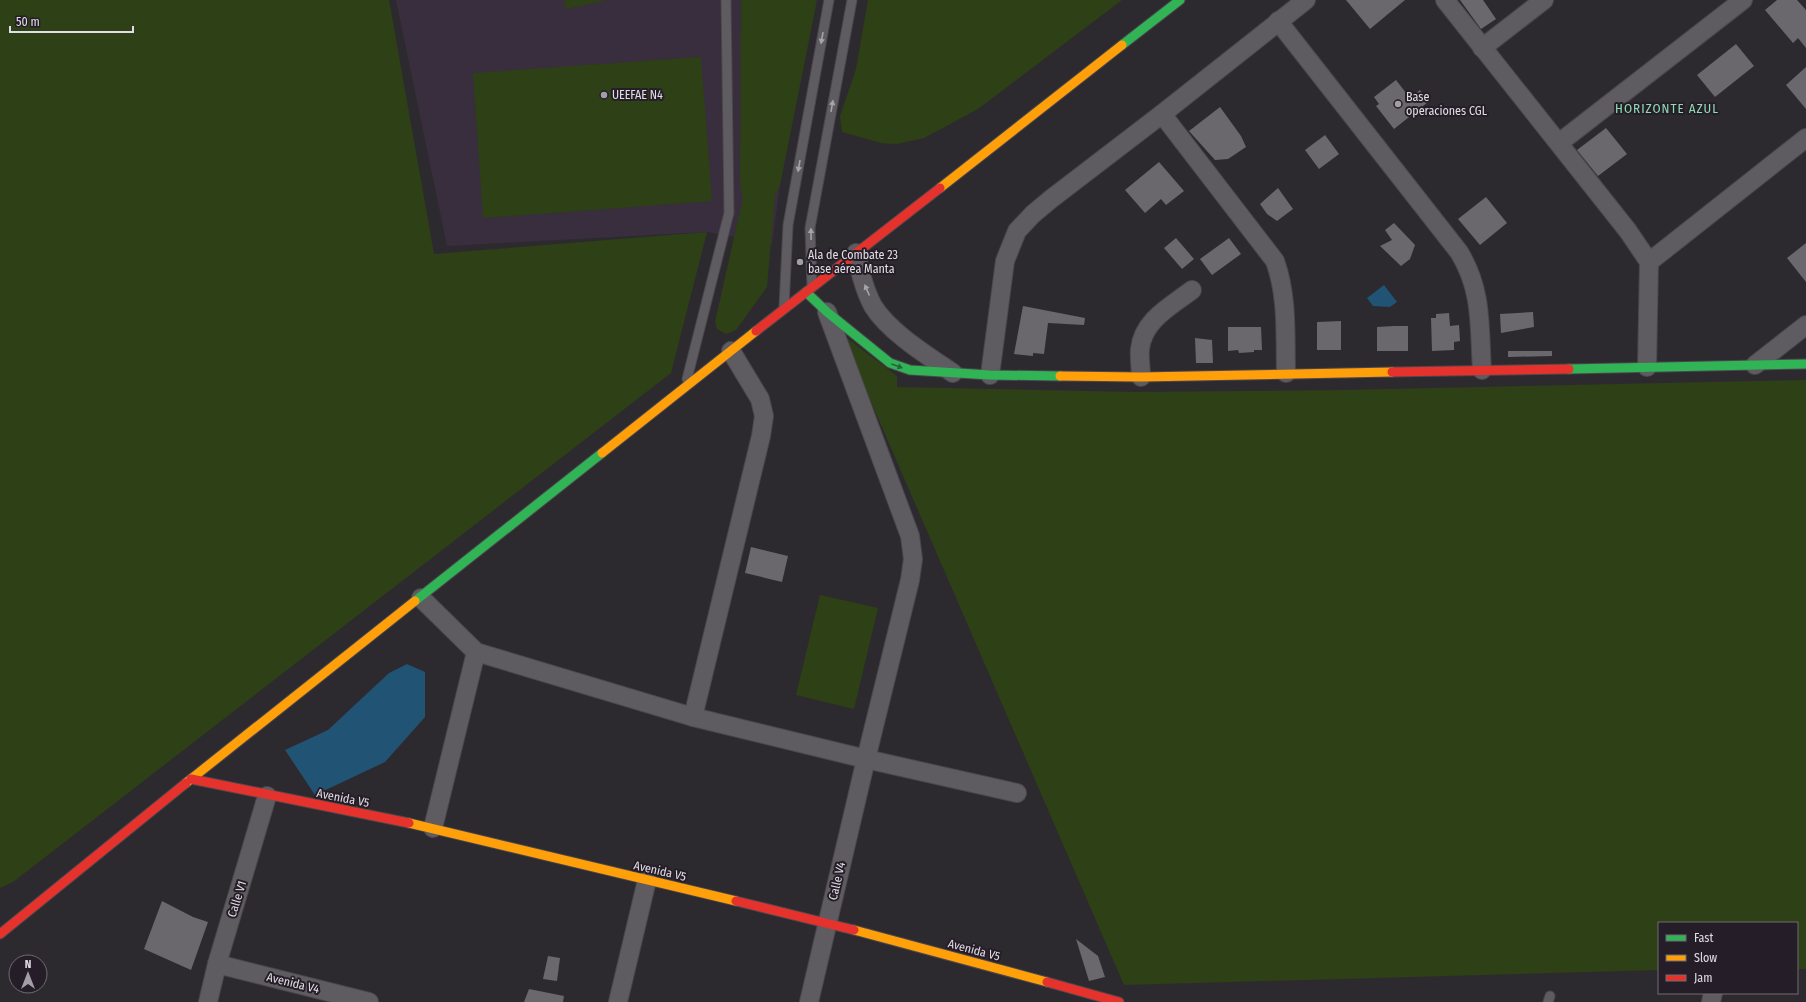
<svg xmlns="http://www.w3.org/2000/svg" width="1806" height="1002" font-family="'Fira Sans Condensed',sans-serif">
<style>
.built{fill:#382e3d}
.green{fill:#2e4015}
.water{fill:#205374}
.building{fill:#6b686d}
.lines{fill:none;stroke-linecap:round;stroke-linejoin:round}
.lane-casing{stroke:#4a474d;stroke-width:11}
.street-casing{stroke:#4a474d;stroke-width:20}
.fast-casing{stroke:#4a474d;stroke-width:11}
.slow-casing{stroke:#4a474d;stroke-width:11}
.jam-casing{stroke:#4a474d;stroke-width:11}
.lane{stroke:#5f5c61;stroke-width:9}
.street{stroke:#5f5c61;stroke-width:18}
.fast{stroke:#30b455;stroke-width:9}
.slow{stroke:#ff9f0a;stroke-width:9}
.jam{stroke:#e5322d;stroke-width:9}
.oneway{fill:#a6a3a9}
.oneway2{fill:#2a623c}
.poi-dot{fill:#a29ea5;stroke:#251e28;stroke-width:1.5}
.labels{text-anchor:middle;stroke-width:4;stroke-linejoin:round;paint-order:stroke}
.poi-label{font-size:12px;fill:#e1dde4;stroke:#251e28;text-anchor:start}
.street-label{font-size:12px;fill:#e1dde4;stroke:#251e28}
.neighbourhood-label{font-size:13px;letter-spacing:1px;fill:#8edeb2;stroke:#251e28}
</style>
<rect width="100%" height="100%" fill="#2d2a2f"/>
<path class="built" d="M 396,0 L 805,0 L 772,244 L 707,232 L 447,246 Z"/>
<g class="green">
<path d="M 0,0 L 389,0 L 434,254 L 707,232 L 671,373 L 13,882 L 0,888 Z"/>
<path d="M 564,0 L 608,0 L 566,9 Z"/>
<path d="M 741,0 L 817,0 L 780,185 L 775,195 L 767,287 L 736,330 L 726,334 L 717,329 L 715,322 L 743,198 L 740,184 Z"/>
<path d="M 868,0 L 1122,0 L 978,109 L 924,138 L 897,144 L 881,143 L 842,132 L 840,116 L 856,69 Z"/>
<path d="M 701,57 L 712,201 L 483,218 L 473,73 Z"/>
<path d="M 847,338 L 897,376 L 897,387 L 1135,392 L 1343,390 L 1806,380 L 1806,969 L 1797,969 L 1797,923 L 1659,923 L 1659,970 L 1124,985 L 865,388 Z"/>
<path d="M 820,595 L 878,608 L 854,709 L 796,695 Z"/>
</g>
<g class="water">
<path d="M 1384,285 L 1397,302 L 1390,307 L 1373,306 L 1367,298 Z"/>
<path d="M 407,664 L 425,672 L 425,717 L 385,762 L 315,795 L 285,750 L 328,730 L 389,673 Z"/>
</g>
<g class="building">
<path d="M 1346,0 L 1405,0 L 1370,29 Z"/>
<path d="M 1460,0 L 1483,0 L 1496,19 L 1481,29 Z"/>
<path d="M 1777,0 L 1797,0 L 1806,10 L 1806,48 L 1798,38 L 1793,43 L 1765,10 Z"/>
<path d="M 1736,44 L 1754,66 L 1715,97 L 1697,75 Z"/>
<path d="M 1806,67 L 1806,109 L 1786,85 Z"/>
<path d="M 1396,80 L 1410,98 L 1420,90 L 1428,102 L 1394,129 L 1376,106 L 1379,104 L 1374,97 Z"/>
<path d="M 1220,107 L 1241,136 L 1246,147 L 1228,159 L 1215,160 L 1189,131 Z"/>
<path d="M 1606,128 L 1627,154 L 1598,176 L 1577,150 Z"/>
<path d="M 1325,135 L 1339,154 L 1319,169 L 1305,150 Z"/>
<path d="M 1159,162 L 1184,191 L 1166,205 L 1161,199 L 1145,213 L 1125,190 Z"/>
<path d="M 1278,188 L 1293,209 L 1277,221 L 1267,214 L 1260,204 Z"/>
<path d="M 1486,197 L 1507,223 L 1480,245 L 1458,219 Z"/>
<path d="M 1394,223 L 1415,245 L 1410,259 L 1401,266 L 1380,246 L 1392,240 L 1385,230 Z"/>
<path d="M 1176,238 L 1194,259 L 1182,269 L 1164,248 Z"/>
<path d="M 1229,238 L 1241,254 L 1212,275 L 1200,259 Z"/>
<path d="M 1806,243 L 1806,282 L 1787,258 Z"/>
<path d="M 1023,306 L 1085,318 L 1084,325 L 1048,323 L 1044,354 L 1033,353 L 1033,356 L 1014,354 Z"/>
<path d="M 1533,312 L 1534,327 L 1501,333 L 1500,314 Z"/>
<path d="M 1449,313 L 1450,326 L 1459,325 L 1460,341 L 1454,342 L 1454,350 L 1432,351 L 1431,318 L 1436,318 L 1436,314 Z"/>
<path d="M 1341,321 L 1341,350 L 1317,350 L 1317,322 Z"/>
<path d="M 1394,326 L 1408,326 L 1408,351 L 1377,351 L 1377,327 Z"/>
<path d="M 1228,327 L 1261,327 L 1262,350 L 1254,350 L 1254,352 L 1239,353 L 1238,350 L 1228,351 Z"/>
<path d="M 1195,338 L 1212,340 L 1213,363 L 1196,363 Z"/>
<path d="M 1508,351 L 1552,351 L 1552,356 L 1508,357 Z"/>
<path d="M 751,547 L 788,556 L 782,582 L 745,573 Z"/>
<path d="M 162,901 L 193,917 L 208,922 L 191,970 L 144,949 Z"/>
<path d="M 1076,939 L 1098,956 L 1105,977 L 1089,981 Z"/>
<path d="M 548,956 L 560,958 L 557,981 L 543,979 Z"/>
<path d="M 529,989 L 564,996 L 563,1002 L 524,1002 Z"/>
</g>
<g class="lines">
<g class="lane-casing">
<g id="lane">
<path d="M 812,286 L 810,228 L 852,0"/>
<path d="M 784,307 L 788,225 L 829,0"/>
<path d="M 687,379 L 729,213 L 726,0"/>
<path d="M 1548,1002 L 1550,996"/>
</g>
</g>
<g class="street-casing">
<g id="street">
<path d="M 1445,0 L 1628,231 L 1649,262 L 1647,367"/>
<path d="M 1278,21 L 1459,252 C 1483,291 1479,327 1482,370"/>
<path d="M 1482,48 L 1544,0"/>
<path d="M 1162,114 L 1275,261 C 1288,297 1285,336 1286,373"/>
<path d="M 1559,143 L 1743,0"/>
<path d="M 856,253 C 860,271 864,289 873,306 C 889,332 928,356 953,373"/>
<path d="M 1649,262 L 1806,138"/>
<path d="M 1755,365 L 1806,325"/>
<path d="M 990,375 L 1005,261 L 1017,231 L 1033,214 L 1051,199 L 1162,114 L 1306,0"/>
<path d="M 1141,377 C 1141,368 1139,358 1140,349 C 1143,320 1171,306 1192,290"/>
<path d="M 421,598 L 476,652 L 693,717 L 866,759 L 1017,793"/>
<path d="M 693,717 L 761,436 L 764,416 L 760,399 L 731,351"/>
<path d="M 433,828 L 476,652"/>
<path d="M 217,964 L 369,1002"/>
<path d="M 208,1002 L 217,964 L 267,796"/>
<path d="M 618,1002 L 647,880"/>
<path d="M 809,1002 L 866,759 L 910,580 L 913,559 L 910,536 L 827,312"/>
<path d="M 1711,1002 L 1713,993"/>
</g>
</g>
<g class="fast-casing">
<g id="fast">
<path d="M 1122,45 L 1180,0"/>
<path d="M 806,292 L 827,312 L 890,363 L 910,370 L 990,375 L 1060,376"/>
<path d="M 1569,369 L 1806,364"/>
<path d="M 415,601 L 602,453"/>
</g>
</g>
<g class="slow-casing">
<g id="slow">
<path d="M 940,188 L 1122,45"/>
<path d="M 1060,376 L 1141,377 L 1392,372"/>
<path d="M 602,453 L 756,331"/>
<path d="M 186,783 L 415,601"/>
<path d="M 409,823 L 736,901"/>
<path d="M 854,930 L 1047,982"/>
</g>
</g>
<g class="jam-casing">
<g id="jam">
<path d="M 756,331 L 940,188"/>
<path d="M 1392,372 L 1569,369"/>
<path d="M 191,779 L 409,823"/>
<path d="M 736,901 L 854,930"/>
<path d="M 0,934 L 186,783"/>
<path d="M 1047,982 L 1119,1002"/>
</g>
</g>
<use href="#lane" class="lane"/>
<use href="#street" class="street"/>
<use href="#fast" class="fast"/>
<use href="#slow" class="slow"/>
<use href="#jam" class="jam"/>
</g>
<defs><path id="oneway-solid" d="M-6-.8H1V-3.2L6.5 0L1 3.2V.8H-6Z"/></defs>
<g class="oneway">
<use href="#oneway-solid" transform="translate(822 38) rotate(100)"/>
<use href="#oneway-solid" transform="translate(832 106) rotate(-80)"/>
<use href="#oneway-solid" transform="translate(799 166) rotate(100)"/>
<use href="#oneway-solid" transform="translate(811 234) rotate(-91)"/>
<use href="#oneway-solid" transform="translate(867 290) rotate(-114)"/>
</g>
<use class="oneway2" href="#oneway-solid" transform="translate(897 366) rotate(20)"/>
<g class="poi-dot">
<circle cx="604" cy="95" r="4"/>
<circle cx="1398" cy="104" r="4"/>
<circle cx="800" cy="262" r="4"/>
</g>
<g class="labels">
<g class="poi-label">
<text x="612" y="99">UEEFAE N4</text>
<text x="1406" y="101">Base<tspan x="1406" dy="14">operaciones CGL</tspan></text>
<text x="808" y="259">Ala de Combate 23<tspan x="808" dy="14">base aérea Manta</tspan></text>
</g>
<g class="street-label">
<text transform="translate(343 798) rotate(11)" y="4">Avenida V5</text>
<text transform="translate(660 871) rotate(13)" y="4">Avenida V5</text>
<text transform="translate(837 881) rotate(-77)" y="4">Calle V4</text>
<text transform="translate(237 899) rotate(-73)" y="4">Calle V1</text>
<text transform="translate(974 950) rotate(15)" y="4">Avenida V5</text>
<text transform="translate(293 983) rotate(14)" y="4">Avenida V4</text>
</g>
<g class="neighbourhood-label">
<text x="1667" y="113">HORIZONTE AZUL</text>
</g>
</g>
<rect x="1658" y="922" width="140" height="72" fill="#251e28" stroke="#706a73"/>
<rect x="1666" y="935" width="20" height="6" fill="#30b455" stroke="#706a73"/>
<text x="1694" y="942" font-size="12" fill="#e1dde4">Fast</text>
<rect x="1666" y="955" width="20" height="6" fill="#ff9f0a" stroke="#706a73"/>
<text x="1694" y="962" font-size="12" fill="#e1dde4">Slow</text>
<rect x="1666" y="975" width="20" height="6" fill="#e5322d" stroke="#706a73"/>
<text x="1694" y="982" font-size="12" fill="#e1dde4">Jam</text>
<g transform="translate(28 974)"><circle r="19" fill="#251e28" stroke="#706a73"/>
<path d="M0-3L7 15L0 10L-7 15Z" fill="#a29ea5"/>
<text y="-6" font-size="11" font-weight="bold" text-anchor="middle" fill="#e1dde4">N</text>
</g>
<path d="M10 26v6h123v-6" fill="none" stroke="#e1dde4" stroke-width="2"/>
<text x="16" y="26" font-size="12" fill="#e1dde4" stroke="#251e28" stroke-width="3" paint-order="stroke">50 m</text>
</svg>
